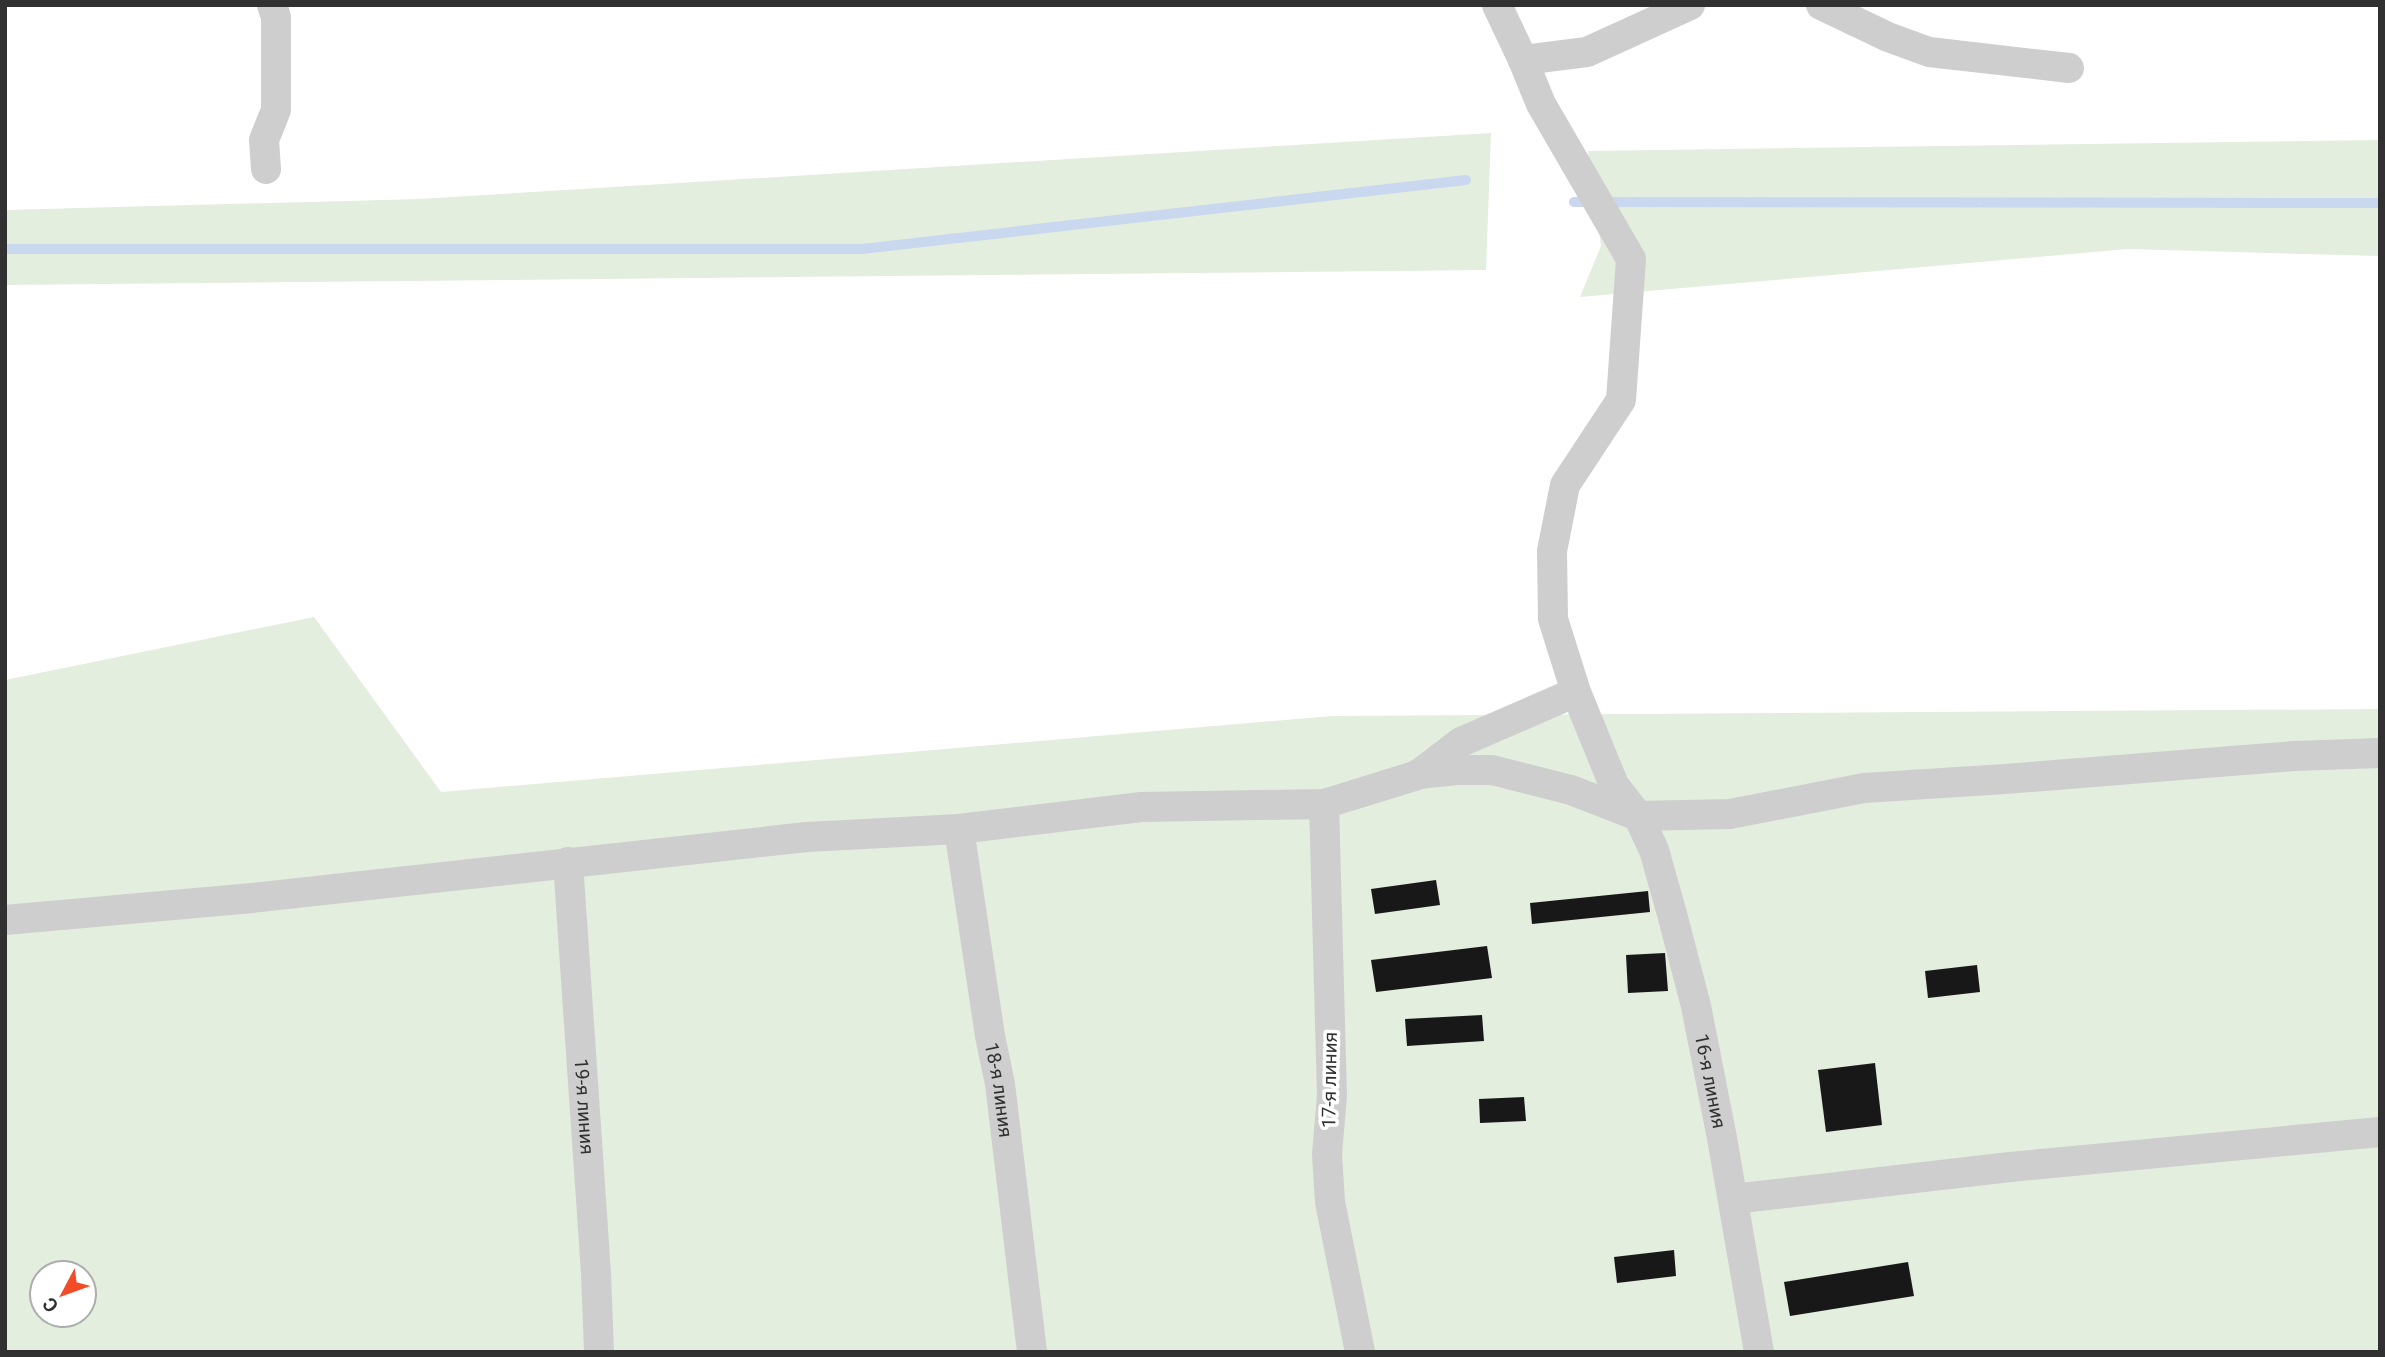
<svg xmlns="http://www.w3.org/2000/svg" width="2385" height="1357" font-family="Roboto,sans-serif">
<style>
.green{fill:#e3eede;fill-rule:evenodd}
.lines{fill:none;stroke-linecap:round;stroke-linejoin:round}
.stream{stroke:#c9d7ef;stroke-width:10}
.building{fill:#181818}
.street{stroke:#cecece;stroke-width:30}
.labels{text-anchor:middle;stroke-width:7;stroke-linejoin:round;paint-order:stroke}
.street-label{font-size:19px;fill:#313131;stroke:#fff}
</style>
<rect width="100%" height="100%" fill="#fff"/>
<g class="green">
<path d="M 1491,133 L 1486,270 L 5,285 L 5,210 L 419,199 Z"/>
<path d="M 2380,140 L 2380,256 L 2128,249 L 1580,297 L 1601,246 L 1588,151 Z"/>
<path d="M 314,617 L 441,792 L 1332,716 L 2380,709 L 2380,1352 L 5,1352 L 5,680 ZM 42,1273 L 84,1273 L 84,1315 L 42,1315 Z"/>
</g>
<g class="lines">
<g class="stream">
<path d="M 1574,202 L 2380,203"/>
<path d="M 5,249 L 862,249 L 1466,180"/>
</g>
</g>
<g class="building">
<path d="M 1436,880 L 1440,905 L 1375,914 L 1371,889 Z"/>
<path d="M 1648,891 L 1650,912 L 1532,924 L 1530,903 Z"/>
<path d="M 1487,946 L 1492,978 L 1376,992 L 1371,960 Z"/>
<path d="M 1665,953 L 1668,991 L 1628,993 L 1626,955 Z"/>
<path d="M 1977,965 L 1980,992 L 1928,998 L 1925,971 Z"/>
<path d="M 1482,1015 L 1484,1041 L 1407,1046 L 1405,1019 Z"/>
<path d="M 1875,1063 L 1882,1125 L 1826,1132 L 1818,1070 Z"/>
<path d="M 1524,1097 L 1526,1121 L 1480,1123 L 1479,1099 Z"/>
<path d="M 1674,1250 L 1676,1276 L 1617,1283 L 1614,1257 Z"/>
<path d="M 1908,1262 L 1914,1296 L 1790,1316 L 1784,1282 Z"/>
</g>
<g class="lines">
<g class="street">
<path d="M 1497,5 L 1523,60 L 1587,52 L 1690,5"/>
<path d="M 1821,5 L 1888,37 L 1929,52 L 2069,68"/>
<path id="s1" d="M 1523,60 L 1541,104 L 1631,259 L 1621,400 L 1565,485 L 1552,551 L 1553,619 L 1576,692 L 1614,785 L 1638,816 L 1654,850 L 1672,914 L 1696,1006 L 1722,1138 L 1759,1352"/>
<path d="M 266,169 L 264,140 L 276,110 L 276,17 L 272,5"/>
<path d="M 1418,774 L 1457,770 L 1492,770 L 1571,790 L 1638,816 L 1730,814 L 1864,788 L 2005,779 L 2294,756 L 2380,753"/>
<path d="M 1324,804 L 1332,1096 L 1327,1154 L 1330,1202 L 1360,1352"/>
<path id="s2" d="M 959,829 L 990,1036 L 1000,1084 L 1032,1352"/>
<path id="s3" d="M 568,862 L 596,1273 L 599,1352"/>
<path d="M 5,920 L 252,898 L 807,837 L 959,829 L 1141,807 L 1324,804 L 1418,775 L 1461,742 L 1576,692"/>
<path d="M 1733,1199 L 2010,1167 L 2380,1132"/>
</g>
</g>
<g class="labels">
<g class="street-label">
<text transform="translate(1329 1080) rotate(-89)" y="7">17-я линия</text>
<text dy="7" stroke="none"><textPath href="#s1" startOffset="1097">16-я линия</textPath></text>
<text dy="7" stroke="none"><textPath href="#s2" startOffset="264">18-я линия</textPath></text>
<text dy="7" stroke="none"><textPath href="#s3" startOffset="245">19-я линия</textPath></text>
</g>
</g>
<rect width="2385" height="1357" fill="none" stroke="#313131" stroke-width="14"/>
<g transform="translate(63 1294) rotate(229)"><circle r="33" fill="#ffffff" stroke="#adadad" stroke-width="2"/>
<path d="M0-5L12 26L0 18L-12 26Z" fill="#f24b28"/>
<text y="-10" font-size="19" font-weight="bold" text-anchor="middle" fill="#313131">С</text>
</g>
</svg>
